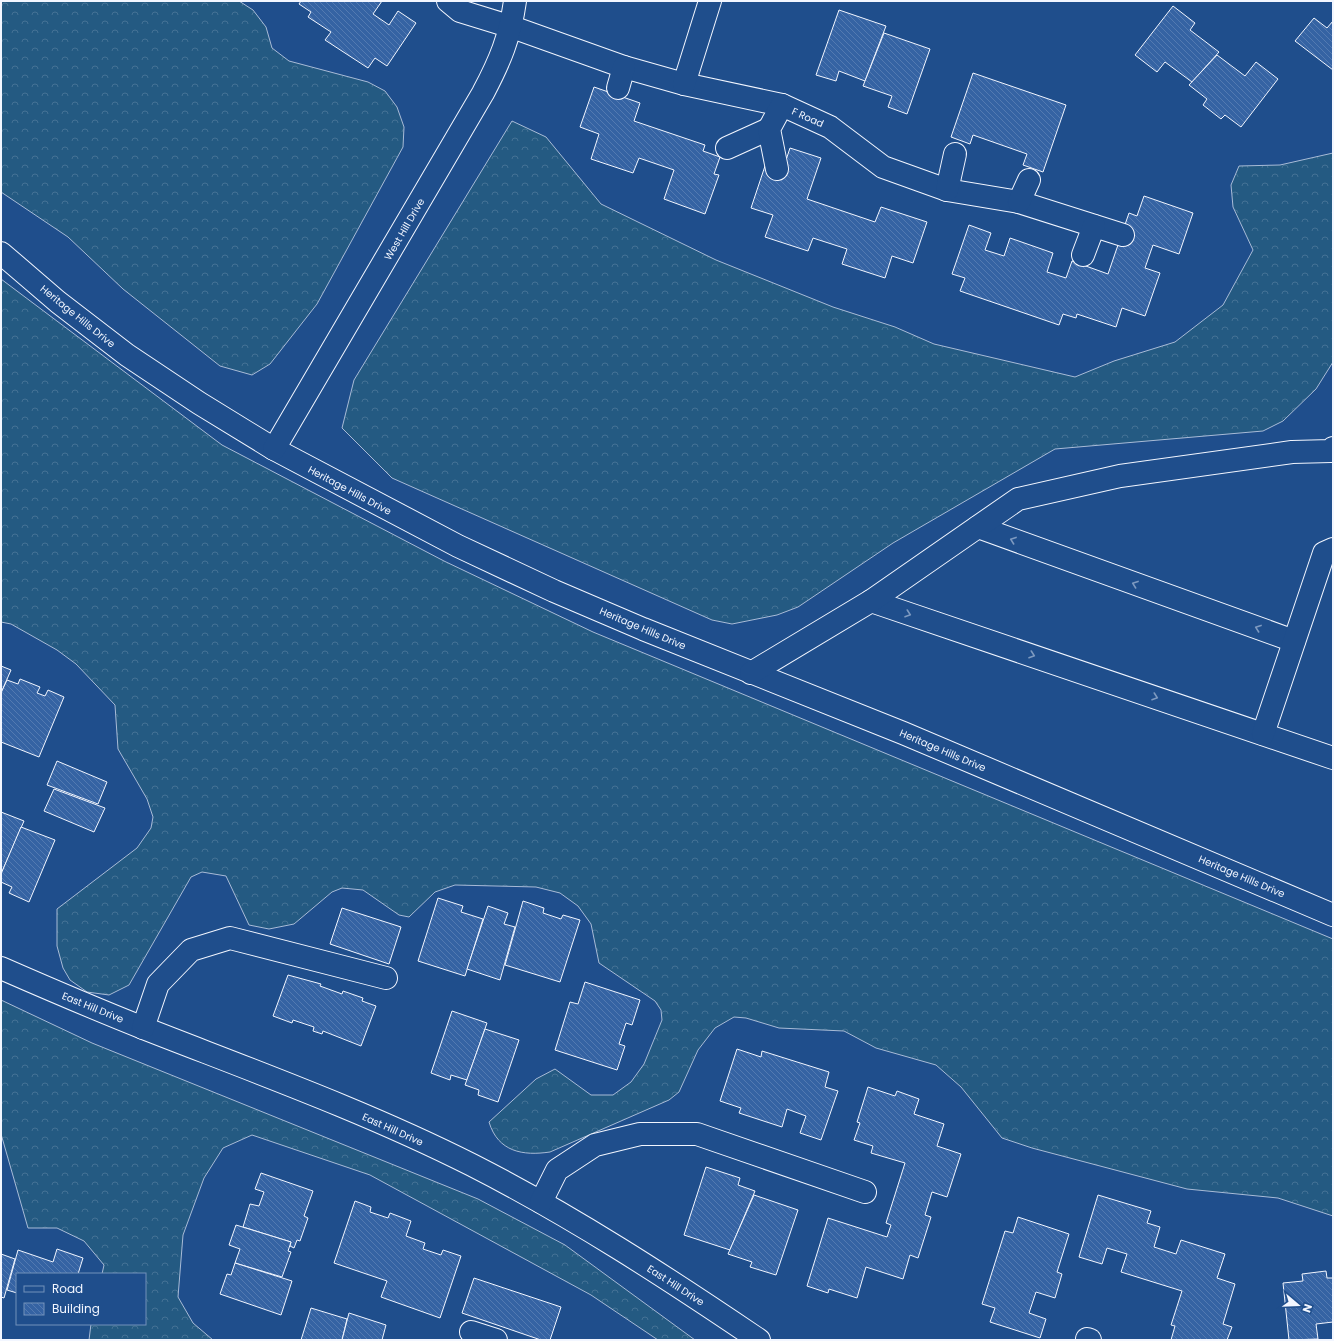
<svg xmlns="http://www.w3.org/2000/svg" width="1334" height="1341" font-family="Poppins,sans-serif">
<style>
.forest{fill:url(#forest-crowns);stroke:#a8bbd7}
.building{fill:url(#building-back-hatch);stroke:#f2f6ff}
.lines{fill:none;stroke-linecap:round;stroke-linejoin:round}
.minor-casing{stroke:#f2f6ff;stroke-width:24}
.minor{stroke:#1f4e8c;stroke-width:22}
.oneway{stroke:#7e9ac0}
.labels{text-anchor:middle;stroke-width:3;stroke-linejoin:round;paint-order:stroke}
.street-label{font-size:10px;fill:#f2f6ff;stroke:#1f4e8c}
</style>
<defs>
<pattern id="forest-crowns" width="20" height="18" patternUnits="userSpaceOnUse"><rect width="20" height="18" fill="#245a82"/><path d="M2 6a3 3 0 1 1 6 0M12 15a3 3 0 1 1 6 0" fill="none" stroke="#447295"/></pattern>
<pattern id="building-back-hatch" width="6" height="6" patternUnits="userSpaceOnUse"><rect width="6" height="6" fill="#3563a3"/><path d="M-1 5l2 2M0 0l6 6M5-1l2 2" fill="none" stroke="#537ab1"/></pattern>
</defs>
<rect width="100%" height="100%" fill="#1f4e8c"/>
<g class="forest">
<path d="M 1,1 L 239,1 L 253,10 L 266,27 L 272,48 L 289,61 L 368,82 L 385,91 L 397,107 L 404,127 L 403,147 L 317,304 L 270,364 L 252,375 L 220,366 L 123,289 L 68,237 L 1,192 Z"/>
<path d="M 512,121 L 546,137 L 601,204 L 716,260 L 833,307 L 895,327 L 934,344 L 1075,377 L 1114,361 L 1175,342 L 1223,305 L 1253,250 L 1233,207 L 1231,185 L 1239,166 L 1280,165 L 1333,153 L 1333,362 L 1316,389 L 1283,421 L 1263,431 L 1055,449 L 893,543 L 798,607 L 777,615 L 732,624 L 712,620 L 392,478 L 342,428 L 354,380 Z"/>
<path d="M 1,279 L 222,445 L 444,561 L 593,632 L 1333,939 L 1333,1216 L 1278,1198 L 1187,1189 L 1032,1148 L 1002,1138 L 961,1087 L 936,1065 L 876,1048 L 844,1031 L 779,1028 L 746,1018 L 734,1017 L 715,1028 L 698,1050 L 679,1092 L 669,1100 L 550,1152 C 523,1156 498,1152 489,1122 L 536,1079 L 555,1069 L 591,1095 L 613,1095 L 631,1082 L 644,1064 L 662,1020 L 661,1010 L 655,1001 L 599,963 L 591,924 L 578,906 L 560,893 L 536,887 L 455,885 L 435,892 L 409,917 L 399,915 L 363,890 L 342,888 L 332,892 L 294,924 L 269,929 L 249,925 L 226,876 L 202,872 L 191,877 L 129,985 L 109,995 L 87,992 L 70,980 L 63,968 L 57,946 L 57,909 L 137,848 L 151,828 L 153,817 L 147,799 L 118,749 L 115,705 L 76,664 L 57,650 L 11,624 L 1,622 Z"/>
<path d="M 1,1000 L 92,1043 L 478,1199 L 565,1245 L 695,1340 L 658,1340 L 591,1295 L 370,1175 L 252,1135 L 223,1148 L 204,1178 L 183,1235 L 178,1297 L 193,1323 L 213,1340 L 89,1340 L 91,1324 L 145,1324 L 145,1274 L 102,1274 L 104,1265 L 84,1241 L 57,1228 L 28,1228 L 1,1134 Z"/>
</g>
<g class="building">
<path d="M 301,1 L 382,1 L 373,14 L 389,25 L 398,11 L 416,23 L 387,66 L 375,58 L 368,68 L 325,40 L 331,32 L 308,17 L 311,12 L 299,4 Z"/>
<path d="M 1173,6 L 1195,23 L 1190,30 L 1219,52 L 1192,82 L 1165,62 L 1157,72 L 1135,55 Z"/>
<path d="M 839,10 L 886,26 L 865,81 L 839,71 L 836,81 L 816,75 Z"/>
<path d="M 1314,18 L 1327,28 L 1333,21 L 1333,70 L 1295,41 Z"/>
<path d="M 884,33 L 930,49 L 907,114 L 888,107 L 892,96 L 863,86 Z"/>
<path d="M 1217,55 L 1245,76 L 1256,62 L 1278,79 L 1241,127 L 1225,115 L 1221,119 L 1203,105 L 1207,99 L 1189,85 Z"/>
<path d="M 973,73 L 1066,105 L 1043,172 L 1023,165 L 1027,154 L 973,135 L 970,144 L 951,137 Z"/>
<path d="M 594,87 L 640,103 L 634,121 L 705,145 L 703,151 L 720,157 L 714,174 L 719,175 L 705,214 L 664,199 L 674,170 L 639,158 L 633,173 L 591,159 L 599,134 L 580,127 Z"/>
<path d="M 790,148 L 821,158 L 807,199 L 875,222 L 881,207 L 927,222 L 913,263 L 892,256 L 885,278 L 842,264 L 847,249 L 813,238 L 808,251 L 765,237 L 773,215 L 751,208 L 765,166 L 782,172 Z"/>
<path d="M 1144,196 L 1193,213 L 1179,254 L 1153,245 L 1145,268 L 1160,273 L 1145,316 L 1122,308 L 1116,327 L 1077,314 L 1076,318 L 1063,314 L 1059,325 L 960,291 L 965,278 L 952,274 L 969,225 L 991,233 L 985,250 L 1004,256 L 1010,238 L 1053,253 L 1047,272 L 1066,278 L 1072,261 L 1108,274 L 1129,213 L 1137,216 Z"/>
<path d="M 1,666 L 11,670 L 1,693 Z"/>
<path d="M 20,679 L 40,687 L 37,693 L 45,696 L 48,690 L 64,697 L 39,757 L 1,742 L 1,693 L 7,680 L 18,684 Z"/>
<path d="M 57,761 L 107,782 L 98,804 L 47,785 Z"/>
<path d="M 54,789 L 105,808 L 94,832 L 44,811 Z"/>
<path d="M 1,812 L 24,821 L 1,874 Z"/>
<path d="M 21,827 L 55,840 L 29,902 L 9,893 L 12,887 L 1,882 L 1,874 Z"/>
<path d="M 438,898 L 463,906 L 461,912 L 483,919 L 465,976 L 418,961 Z"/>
<path d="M 523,901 L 544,908 L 543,913 L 561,919 L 563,915 L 580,920 L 560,982 L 505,965 Z"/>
<path d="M 488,906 L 508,913 L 504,924 L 515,927 L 500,980 L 467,969 Z"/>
<path d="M 342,908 L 401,927 L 389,964 L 330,944 Z"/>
<path d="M 288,975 L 321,984 L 320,986 L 342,994 L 343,991 L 363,998 L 362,1001 L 376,1006 L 361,1046 L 323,1031 L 322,1034 L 313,1031 L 314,1027 L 293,1020 L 292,1023 L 273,1016 Z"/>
<path d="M 585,982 L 640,1000 L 632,1025 L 626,1023 L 619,1044 L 625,1046 L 617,1070 L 555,1050 L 570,1002 L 578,1004 Z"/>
<path d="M 452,1011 L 487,1023 L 467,1080 L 451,1075 L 450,1080 L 431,1073 Z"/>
<path d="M 485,1029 L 519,1040 L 498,1102 L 478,1095 L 479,1090 L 465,1085 Z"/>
<path d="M 737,1049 L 761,1057 L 762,1051 L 829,1072 L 825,1087 L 838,1091 L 821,1140 L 800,1133 L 806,1116 L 787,1109 L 782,1127 L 739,1113 L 741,1108 L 720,1101 Z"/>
<path d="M 868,1087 L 895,1096 L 897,1091 L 919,1099 L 914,1114 L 944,1124 L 937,1146 L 961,1154 L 947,1197 L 932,1192 L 925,1215 L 931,1217 L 918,1258 L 910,1255 L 903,1279 L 866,1267 L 857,1298 L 829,1289 L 828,1293 L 807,1286 L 828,1218 L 887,1237 L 891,1225 L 886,1223 L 905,1163 L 871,1153 L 873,1146 L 854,1140 L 860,1123 L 857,1122 Z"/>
<path d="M 706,1167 L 740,1178 L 738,1185 L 755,1191 L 730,1250 L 684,1235 Z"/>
<path d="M 261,1173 L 313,1191 L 304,1216 L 308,1218 L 300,1241 L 297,1240 L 294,1248 L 290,1246 L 291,1242 L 243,1227 L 250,1204 L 259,1206 L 264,1192 L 255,1189 Z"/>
<path d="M 754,1195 L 798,1210 L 776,1275 L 750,1267 L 752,1262 L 728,1254 Z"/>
<path d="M 1098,1195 L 1151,1211 L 1147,1223 L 1160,1227 L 1154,1247 L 1176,1254 L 1181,1240 L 1225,1254 L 1217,1278 L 1235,1284 L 1223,1324 L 1232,1327 L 1227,1340 L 1171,1340 L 1175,1326 L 1171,1325 L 1182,1291 L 1121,1272 L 1127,1254 L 1107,1248 L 1102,1264 L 1079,1257 Z"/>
<path d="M 355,1201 L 371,1207 L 370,1212 L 388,1218 L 390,1213 L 411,1221 L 406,1236 L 425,1243 L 423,1249 L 441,1255 L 443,1250 L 461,1256 L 440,1318 L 381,1297 L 387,1281 L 334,1263 Z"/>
<path d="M 1018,1217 L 1069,1234 L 1057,1272 L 1062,1274 L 1055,1298 L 1036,1292 L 1029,1313 L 1046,1319 L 1040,1338 L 990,1322 L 995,1308 L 982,1304 L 1005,1231 L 1013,1233 Z"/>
<path d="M 236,1225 L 291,1242 L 288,1251 L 291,1252 L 282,1277 L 235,1263 L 240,1249 L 229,1245 Z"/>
<path d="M 57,1249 L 83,1258 L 78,1274 L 17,1274 L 17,1293 L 7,1290 L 18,1250 L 53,1262 Z"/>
<path d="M 1,1254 L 15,1259 L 4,1298 L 1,1297 Z"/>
<path d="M 235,1263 L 292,1281 L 281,1315 L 220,1294 L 227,1274 L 231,1275 Z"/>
<path d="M 1326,1271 L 1327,1278 L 1333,1278 L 1333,1322 L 1316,1324 L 1318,1339 L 1289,1340 L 1283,1283 L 1303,1281 L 1302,1274 Z"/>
<path d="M 474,1278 L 561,1307 L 550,1340 L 541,1340 L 462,1313 Z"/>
<path d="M 311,1308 L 347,1319 L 342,1340 L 301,1340 Z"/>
<path d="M 349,1313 L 386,1325 L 382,1340 L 342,1340 Z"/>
</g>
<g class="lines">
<g class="minor-casing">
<g id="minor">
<path d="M 448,1 L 460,11 L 512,27 L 624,67 L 684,84 L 782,105 L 830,127 L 883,167 L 947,190 L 1019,202 L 1123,235"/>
<path d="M 684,84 L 710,1"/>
<path d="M 618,88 L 624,67"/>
<path d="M 727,148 L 769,129"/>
<path d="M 777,169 L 769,129 L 782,105"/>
<path d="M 947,190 L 955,154"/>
<path d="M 1019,202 L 1029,180"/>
<path d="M 1,253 L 58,302 L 127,355 L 199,403 L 274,449 L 458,546 L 554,591 L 643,629 L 903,733 L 1333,915"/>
<path d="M 1083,255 L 1094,226"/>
<path d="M 274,449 L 483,93 C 500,61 510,37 515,1"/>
<path d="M 978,527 L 1294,641"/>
<path d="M 871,601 L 1333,758"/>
<path d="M 751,673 L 871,601 L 1018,499 L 1120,476 L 1292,452 L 1331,451 L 1333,448"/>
<path d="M 1263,734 L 1324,553 L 1333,549"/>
<path d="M 1,968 C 49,989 98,1010 146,1029 C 256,1072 367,1112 472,1165 C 572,1216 666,1277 759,1340"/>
<path d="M 143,1028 L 158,984 L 191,950 L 230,938 L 386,978"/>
<path d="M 541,1202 L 557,1170 L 595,1145 L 640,1134 L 697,1134 L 865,1192"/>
<path d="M 471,1332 L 496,1340"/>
<path d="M 1087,1339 L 1090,1340"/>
</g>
</g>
<use href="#minor" class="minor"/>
</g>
<defs><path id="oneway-chevron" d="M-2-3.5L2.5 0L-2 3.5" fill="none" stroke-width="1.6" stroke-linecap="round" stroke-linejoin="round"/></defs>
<g class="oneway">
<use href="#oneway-chevron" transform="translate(1013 540) rotate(-160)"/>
<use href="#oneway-chevron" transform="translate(1135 584) rotate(-160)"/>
<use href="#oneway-chevron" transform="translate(908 614) rotate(19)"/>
<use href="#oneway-chevron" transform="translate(1258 628) rotate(-160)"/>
<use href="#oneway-chevron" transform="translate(1032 655) rotate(19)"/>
<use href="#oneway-chevron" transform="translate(1155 697) rotate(19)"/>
</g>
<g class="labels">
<g class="street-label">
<text transform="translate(808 117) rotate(24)" y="4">F Road</text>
<text transform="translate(404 229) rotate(-60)" y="4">West Hill Drive</text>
<text transform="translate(78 316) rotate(39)" y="4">Heritage Hills Drive</text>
<text transform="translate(350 490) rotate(28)" y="4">Heritage Hills Drive</text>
<text transform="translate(643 628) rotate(23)" y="4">Heritage Hills Drive</text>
<text transform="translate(943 750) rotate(23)" y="4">Heritage Hills Drive</text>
<text transform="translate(1242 876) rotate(23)" y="4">Heritage Hills Drive</text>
<text transform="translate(93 1007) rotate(22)" y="4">East Hill Drive</text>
<text transform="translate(393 1129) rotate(24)" y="4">East Hill Drive</text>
<text transform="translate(676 1285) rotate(33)" y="4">East Hill Drive</text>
</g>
</g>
<rect width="1334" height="1341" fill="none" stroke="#f2f6ff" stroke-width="4"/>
<rect x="16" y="1273" width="130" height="52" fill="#1f4e8c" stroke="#7391ba"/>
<rect x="24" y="1286" width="20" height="6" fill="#1f4e8c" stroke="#7391ba"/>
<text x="52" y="1293" font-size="12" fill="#f2f6ff">Road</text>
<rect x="24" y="1303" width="20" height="12" fill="url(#building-back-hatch)" stroke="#7391ba"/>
<text x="52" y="1313" font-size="12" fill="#f2f6ff">Building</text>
<g transform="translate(1298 1305) rotate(109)" stroke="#1f4e8c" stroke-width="3" paint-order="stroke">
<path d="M0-3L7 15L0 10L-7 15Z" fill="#f2f6ff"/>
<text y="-6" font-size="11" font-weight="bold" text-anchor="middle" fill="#f2f6ff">N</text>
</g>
</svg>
